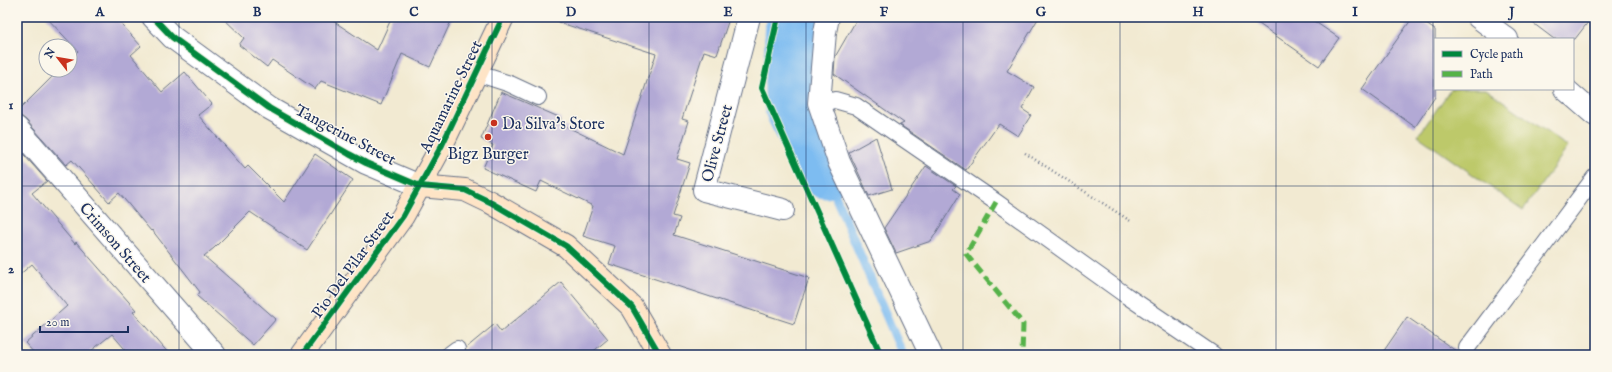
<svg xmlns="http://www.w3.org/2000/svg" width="1612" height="372" font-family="'IM FELL English',serif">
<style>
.green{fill:#bdc96b;stroke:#6c7c64}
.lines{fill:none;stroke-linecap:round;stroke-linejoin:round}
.stream{stroke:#7dbcf1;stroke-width:9}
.river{stroke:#7dbcf1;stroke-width:53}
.building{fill:#b2a9d5}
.lane-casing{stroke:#667087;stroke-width:18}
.street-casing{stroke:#667087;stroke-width:24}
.secondary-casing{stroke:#667087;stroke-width:24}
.path{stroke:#667087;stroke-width:2.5;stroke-dasharray:1 3;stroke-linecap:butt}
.lane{stroke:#fff;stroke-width:16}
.street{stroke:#fff;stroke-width:22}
.secondary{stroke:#fee4c6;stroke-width:22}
.quiet{stroke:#55b248;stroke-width:5;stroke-dasharray:10 5;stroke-linecap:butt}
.cycleway-casing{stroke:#fbf7ec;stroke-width:8}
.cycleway{stroke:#00873e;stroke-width:6}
.grid{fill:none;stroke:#1b2f5e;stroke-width:1;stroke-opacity:0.55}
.poi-dot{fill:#c8321e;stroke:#fbf7ec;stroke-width:1.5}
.labels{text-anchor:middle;stroke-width:3;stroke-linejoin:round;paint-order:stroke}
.street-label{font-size:16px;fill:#1b2f5e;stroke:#fbf7ec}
.poi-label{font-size:16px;fill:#1b2f5e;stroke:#fbf7ec;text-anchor:start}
.neatline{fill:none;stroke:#1b2f5e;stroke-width:1.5}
.grid-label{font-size:13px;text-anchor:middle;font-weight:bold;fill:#1b2f5e}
</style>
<rect width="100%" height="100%" fill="#fbf7ec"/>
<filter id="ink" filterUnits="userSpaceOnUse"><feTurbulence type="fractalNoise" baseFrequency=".025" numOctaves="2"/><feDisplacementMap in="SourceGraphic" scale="8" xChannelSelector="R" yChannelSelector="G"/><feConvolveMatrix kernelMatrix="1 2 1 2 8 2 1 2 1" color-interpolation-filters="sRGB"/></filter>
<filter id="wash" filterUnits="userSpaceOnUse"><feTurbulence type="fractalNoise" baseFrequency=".012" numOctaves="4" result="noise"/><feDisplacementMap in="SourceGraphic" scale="16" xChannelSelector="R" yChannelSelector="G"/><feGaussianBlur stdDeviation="0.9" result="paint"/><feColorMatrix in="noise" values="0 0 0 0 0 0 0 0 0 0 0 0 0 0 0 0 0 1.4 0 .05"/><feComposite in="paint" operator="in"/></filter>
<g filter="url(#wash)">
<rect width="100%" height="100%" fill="#f2ead2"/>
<path class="green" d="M 1451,89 L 1486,89 L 1568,147 L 1523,210 L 1418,136 Z"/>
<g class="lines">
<path class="stream" d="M 825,172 L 903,355"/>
<path class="river" d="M 797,17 L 791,31 L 791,108 L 825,172"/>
</g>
<g id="blocks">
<g class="building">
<path d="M 46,17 L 115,17 L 141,46 L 131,55 L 162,92 L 185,72 L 212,104 L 198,115 L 245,169 L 248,166 L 284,202 L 315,154 L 353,180 L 307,250 L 250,212 L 214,248 L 204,256 L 276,319 L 253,345 L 197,296 L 200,292 L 152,230 L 151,231 L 119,193 L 109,202 L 72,160 L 66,165 L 26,120 L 21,116 L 17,116 L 17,112 L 59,70 L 70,70 L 70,59 L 78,51 Z"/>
<path d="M 222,17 L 327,17 L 377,50 L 392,17 L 453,17 L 430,67 L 402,54 L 381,105 L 321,81 L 315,89 L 272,60 L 267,67 L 239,45 L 244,38 Z"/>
<path d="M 559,17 L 712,17 L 728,22 L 717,55 L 704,51 L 682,119 L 689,121 L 677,159 L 690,163 L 673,216 L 680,218 L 674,235 L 809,278 L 794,324 L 609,264 L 615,246 L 583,236 L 593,206 L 541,181 L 536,192 L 483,168 L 493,145 L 481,139 L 501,92 L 561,118 L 559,123 L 623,154 L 656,54 L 558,22 Z"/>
<path d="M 858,17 L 1039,17 L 1007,71 L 1034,87 L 1022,109 L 1031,115 L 1018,136 L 999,124 L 966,170 L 900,125 L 904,123 L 834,74 L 835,57 Z"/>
<path d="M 1249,17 L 1308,17 L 1339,38 L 1319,66 Z"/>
<path d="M 1413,17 L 1416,17 L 1435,30 L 1435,97 L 1415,127 L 1362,89 Z"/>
<path d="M 1525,17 L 1592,17 L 1575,39 L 1554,39 Z"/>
<path d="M 876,137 L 892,189 L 869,196 L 849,152 Z"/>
<path d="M 17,147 L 47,181 L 32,193 L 75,244 L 76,242 L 136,310 L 133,312 L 170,355 L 130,355 L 112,334 L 86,355 L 36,355 L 25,343 L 67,306 L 32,264 L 17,277 Z"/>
<path d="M 926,166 L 956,186 L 953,189 L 960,194 L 931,241 L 896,253 L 884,228 Z"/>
<path d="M 561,282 L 608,339 L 589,355 L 464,355 L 466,348 L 495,324 L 501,332 Z"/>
<path d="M 1407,317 L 1459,353 L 1461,355 L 1381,355 Z"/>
</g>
</g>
</g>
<g filter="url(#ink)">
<use href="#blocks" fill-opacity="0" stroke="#667087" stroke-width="1"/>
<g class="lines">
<g class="lane-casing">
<g id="lane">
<path d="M 476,73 L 510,84 L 538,97"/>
<path d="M 819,103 L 835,100 L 856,106 L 996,202 L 1127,296 L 1214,355"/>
<path d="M 1467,348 L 1595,177"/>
<path d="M 449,355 L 457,349"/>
</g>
</g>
<g class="street-casing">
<g id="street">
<path d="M 153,17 L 172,37 L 269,108 L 366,163 L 420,186"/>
<path d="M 749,17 L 704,190 L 783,210"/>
<path d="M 828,17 L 825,32 L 819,103 L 839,162 L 931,355"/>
<path d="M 1478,17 L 1507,39"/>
<path d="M 1565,89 L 1595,115"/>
<path d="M 17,128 L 215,355"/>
</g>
</g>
<g class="secondary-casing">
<g id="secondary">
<path d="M 420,186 L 465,190 L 490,202 L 566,246 L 632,307 L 660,355"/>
<path d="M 302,355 L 403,216 L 442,145 L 503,17"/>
</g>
</g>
<path class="path" d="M 1025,153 L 1132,222"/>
<use href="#lane" class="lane"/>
<use href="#street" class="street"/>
<use href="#secondary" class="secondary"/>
<path class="quiet" d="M 996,202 L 966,254 L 1023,324 L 1022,355"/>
<g class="cycleway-casing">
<g id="cycleway">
<path d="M 153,17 L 172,37 L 269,108 L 349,154 L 366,163 L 420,186 L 465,190 L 490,202 L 566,246 L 632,307 L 660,355"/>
<path d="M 778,17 L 762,88 L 881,355"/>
<path d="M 302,355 L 403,216 L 442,145 L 503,17"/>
</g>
</g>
<use href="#cycleway" class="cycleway"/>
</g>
</g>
<path class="grid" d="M 179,17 L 179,355M 336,17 L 336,355M 492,17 L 492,355M 649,17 L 649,355M 806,17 L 806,355M 963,17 L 963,355M 1120,17 L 1120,355M 1276,17 L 1276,355M 1433,17 L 1433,355M 17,186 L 1595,186"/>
<g class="poi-dot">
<circle cx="494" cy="123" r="4"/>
<circle cx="488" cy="137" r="4"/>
</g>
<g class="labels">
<g class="street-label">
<text transform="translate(450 96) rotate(-64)" y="6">Aquamarine Street</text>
<text transform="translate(346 134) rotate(28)" y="6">Tangerine Street</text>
<text transform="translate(716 143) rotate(-75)" y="6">Olive Street</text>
<text transform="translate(116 242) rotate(49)" y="6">Crimson Street</text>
<text transform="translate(352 264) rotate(-54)" y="6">Pio Del Pilar Street</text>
</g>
<g class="poi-label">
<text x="502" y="129">Da Silva's Store</text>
<text x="488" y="159" text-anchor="middle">Bigz Burger</text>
</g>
</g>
<rect width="1612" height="372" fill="none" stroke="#fbf7ec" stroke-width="44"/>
<rect x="1434" y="38" width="140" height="52" fill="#fbf7ec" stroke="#a1a7b3"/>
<rect x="1442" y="51" width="20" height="6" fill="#00873e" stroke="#a1a7b3"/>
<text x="1470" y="58" font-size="12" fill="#1b2f5e">Cycle path</text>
<rect x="1442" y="71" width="20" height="6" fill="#55b248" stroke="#a1a7b3"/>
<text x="1470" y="78" font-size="12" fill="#1b2f5e">Path</text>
<g transform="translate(58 58) rotate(301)"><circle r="19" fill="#fbf7ec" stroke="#a1a7b3"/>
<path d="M0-3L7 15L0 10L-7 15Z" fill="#c8321e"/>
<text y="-6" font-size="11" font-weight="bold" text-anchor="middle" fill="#1b2f5e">N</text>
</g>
<path d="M40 326v6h88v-6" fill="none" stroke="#1b2f5e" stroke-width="2"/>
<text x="46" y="326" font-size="12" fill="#1b2f5e" stroke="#fbf7ec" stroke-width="3" paint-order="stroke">20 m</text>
<rect x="22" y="22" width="1568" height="328" class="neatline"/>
<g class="grid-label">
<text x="100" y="16">A</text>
<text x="257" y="16">B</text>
<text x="414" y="16">C</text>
<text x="571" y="16">D</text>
<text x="728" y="16">E</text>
<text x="884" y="16">F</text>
<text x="1041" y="16">G</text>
<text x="1198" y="16">H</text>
<text x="1355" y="16">I</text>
<text x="1512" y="16">J</text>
<text x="11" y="109">1</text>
<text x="11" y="273">2</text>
</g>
</svg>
